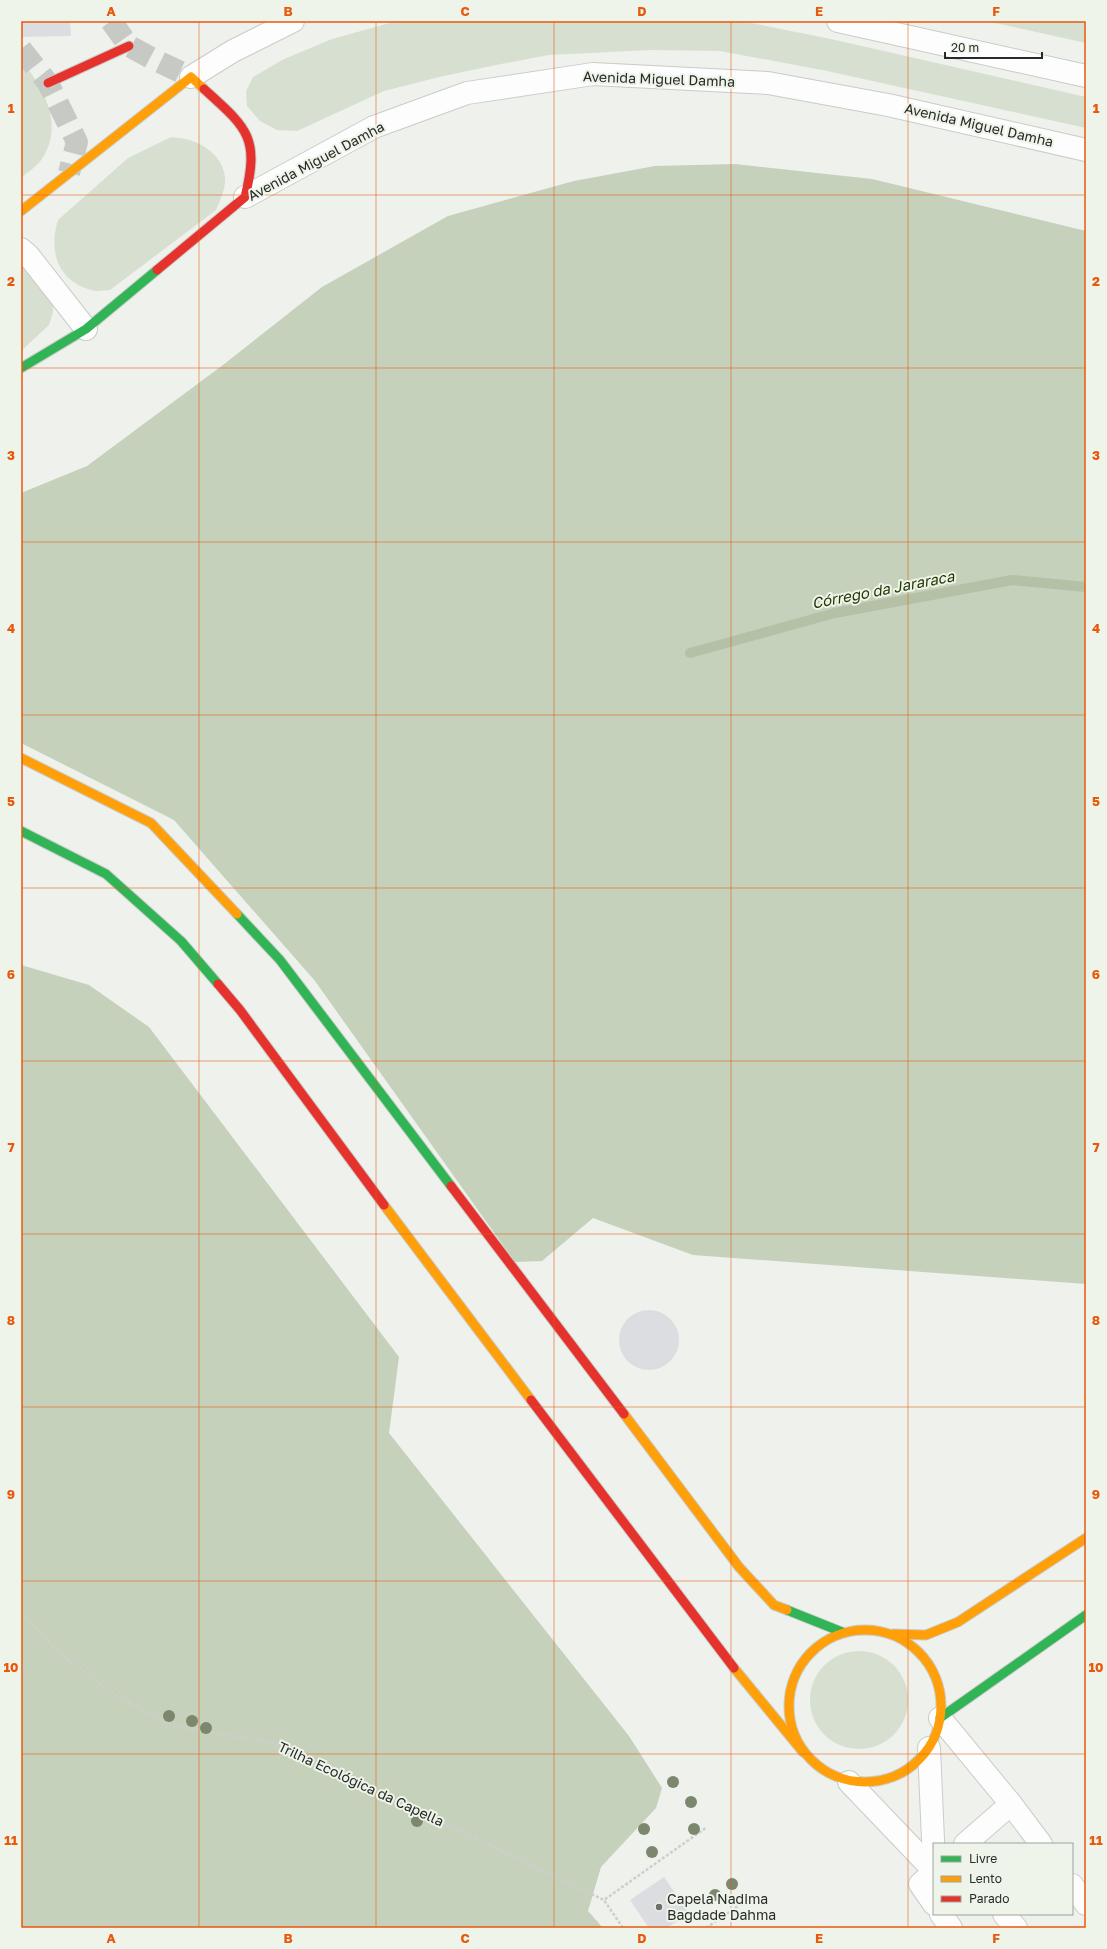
<svg xmlns="http://www.w3.org/2000/svg" width="1107" height="1949" font-family="'Golos Text',sans-serif">
<style>
.green{fill:#d7e0d0}
.forest{fill:#c5d1bb}
.lines{fill:none;stroke-linecap:round;stroke-linejoin:round}
.stream{stroke:#b4c1a7;stroke-width:10}
.building{fill:#dcdde1}
.secondary-tunnel{stroke:#c6c9c4;stroke-width:22;stroke-dasharray:22 11;stroke-linecap:butt}
.street-casing{stroke:#caccc8;stroke-width:24}
.fast-casing{stroke:#caccc8;stroke-width:11}
.slow-casing{stroke:#caccc8;stroke-width:11}
.jam-casing{stroke:#caccc8;stroke-width:11}
.path{stroke:#cecfcd;stroke-width:2.5;stroke-dasharray:3 2;stroke-linecap:butt}
.street{stroke:#fcfdfc;stroke-width:22}
.fast{stroke:#30b455;stroke-width:9}
.slow{stroke:#ff9f0a;stroke-width:9}
.jam{stroke:#e5322d;stroke-width:9}
.tree{fill:#7c876e}
.grid{fill:none;stroke:#e8590c;stroke-width:1;stroke-opacity:0.55}
.poi-dot{fill:#6d706b;stroke:#eef4e9;stroke-width:1.5}
.labels{text-anchor:middle;stroke-width:4;stroke-linejoin:round;paint-order:stroke}
.street-label{font-size:14px;fill:#272a26;stroke:#eef4e9}
.poi-label{font-size:14px;fill:#272a26;stroke:#eef4e9;text-anchor:start}
.water-label{font-size:15px;font-style:italic;fill:#223900;stroke:#eef4e9}
.neatline{fill:none;stroke:#e8590c;stroke-width:1.5}
.grid-label{font-size:13px;text-anchor:middle;font-weight:bold;fill:#e8590c}
</style>
<rect width="100%" height="100%" fill="#eef1ec"/>
<g class="green">
<path d="M 397,21 L 741,21 L 831,39 L 1086,97 L 1086,128 L 827,71 L 720,51 L 650,50 L 549,55 L 501,64 L 439,77 L 384,91 L 297,131 L 277,130 L 260,121 L 247,106 L 246,91 L 253,77 L 282,60 L 332,39 Z"/>
<path d="M 986,21 L 1086,21 L 1086,43 Z"/>
<path d="M 21,60 C 43,87 65,124 42,159 C 37,166 28,172 21,178 Z"/>
<path d="M 171,137 C 178,138 186,138 192,141 C 208,146 224,160 225,178 C 226,189 220,200 216,210 L 110,290 C 104,290 97,292 91,290 C 58,281 48,251 58,220 L 128,158 Z"/>
<path d="M 21,265 L 35,269 L 52,296 L 53,312 L 49,325 L 21,351 Z"/>
<circle cx="859" cy="1700" r="49"/>
</g>
<g class="forest">
<path d="M 735,164 L 872,179 L 1086,231 L 1086,1284 L 693,1255 L 593,1218 L 542,1261 L 515,1262 L 315,981 L 174,820 L 21,743 L 21,493 L 87,466 L 223,365 L 322,287 L 448,216 L 574,181 L 655,166 Z"/>
<path d="M 21,965 L 89,985 L 149,1027 L 399,1357 L 389,1433 L 629,1736 L 662,1788 L 656,1808 L 601,1867 L 588,1911 L 603,1928 L 21,1928 Z"/>
</g>
<g class="lines">
<path class="stream" d="M 690,653 L 835,613 L 1012,580 L 1086,587"/>
</g>
<g class="building">
<path d="M 21,21 L 70,21 L 71,36 L 21,37 Z"/>
<circle cx="649" cy="1340" r="30"/>
<path d="M 664,1877 L 689,1913 L 667,1928 L 649,1928 L 630,1900 Z"/>
</g>
<g class="lines">
<g class="secondary-tunnel">
<path d="M 111,21 L 129,46 L 153,59 L 191,77"/>
<path d="M 21,49 L 48,83 L 77,142 L 69,173"/>
</g>
<g class="street-casing">
<g id="street">
<path d="M 838,21 L 1086,76"/>
<path d="M 191,77 L 233,51 L 293,21"/>
<path d="M 245,197 L 374,127 L 467,93 L 593,74 L 768,83 L 888,105 L 1086,150"/>
<path d="M 21,249 L 28,255 L 86,329"/>
<path d="M 940,1718 L 1011,1804 L 1041,1844"/>
<path d="M 929,1748 L 934,1863"/>
<path d="M 849,1782 L 934,1871"/>
<path d="M 965,1844 L 1011,1804"/>
<path d="M 934,1872 L 920,1884 L 934,1904"/>
<path d="M 1072,1885 L 1086,1904"/>
<path d="M 941,1914 L 951,1928"/>
<path d="M 1004,1914 L 1016,1928"/>
</g>
</g>
<g class="fast-casing">
<g id="fast">
<path d="M 21,368 L 86,329 L 157,270"/>
<path d="M 21,831 L 106,874 L 181,941 L 218,984"/>
<path d="M 237,914 L 280,960 L 451,1186"/>
<path d="M 787,1610 L 842,1632"/>
<path d="M 940,1718 L 1086,1615"/>
</g>
</g>
<g class="slow-casing">
<g id="slow">
<path d="M 21,211 L 191,77 L 204,89"/>
<path d="M 21,758 L 151,823 L 237,914"/>
<path d="M 384,1205 L 531,1400"/>
<path d="M 624,1414 L 739,1567 L 774,1605 L 787,1610"/>
<circle cx="865" cy="1706" r="76"/>
<path d="M 893,1634 L 926,1635 L 958,1622 L 1086,1538"/>
<path d="M 734,1668 L 803,1752"/>
</g>
</g>
<g class="jam-casing">
<g id="jam">
<path d="M 48,83 L 129,46"/>
<path d="M 157,270 L 245,197 C 260,137 247,128 204,89"/>
<path d="M 218,984 L 240,1010 L 384,1205"/>
<path d="M 451,1186 L 624,1414"/>
<path d="M 531,1400 L 734,1668"/>
</g>
</g>
<g class="path">
<path d="M 21,1613 L 57,1651 L 120,1698 L 173,1726 L 279,1744 L 604,1900"/>
<path d="M 623,1928 L 604,1900 L 707,1827"/>
<path d="M 706,1928 L 754,1895"/>
</g>
<use href="#street" class="street"/>
<use href="#fast" class="fast"/>
<use href="#slow" class="slow"/>
<use href="#jam" class="jam"/>
</g>
<g class="tree">
<circle cx="169" cy="1716" r="6"/>
<circle cx="192" cy="1721" r="6"/>
<circle cx="206" cy="1728" r="6"/>
<circle cx="673" cy="1782" r="6"/>
<circle cx="691" cy="1802" r="6"/>
<circle cx="417" cy="1821" r="6"/>
<circle cx="644" cy="1829" r="6"/>
<circle cx="694" cy="1829" r="6"/>
<circle cx="652" cy="1852" r="6"/>
<circle cx="732" cy="1884" r="6"/>
<circle cx="715" cy="1895" r="6"/>
</g>
<path class="grid" d="M 199,21 L 199,1928M 376,21 L 376,1928M 554,21 L 554,1928M 731,21 L 731,1928M 908,21 L 908,1928M 21,195 L 1086,195M 21,368 L 1086,368M 21,542 L 1086,542M 21,715 L 1086,715M 21,888 L 1086,888M 21,1061 L 1086,1061M 21,1234 L 1086,1234M 21,1407 L 1086,1407M 21,1581 L 1086,1581M 21,1754 L 1086,1754"/>
<circle class="poi-dot" cx="659" cy="1907" r="4"/>
<g class="labels">
<g class="street-label">
<text transform="translate(659 79) rotate(2)" y="5">Avenida Miguel Damha</text>
<text transform="translate(979 125) rotate(13)" y="5">Avenida Miguel Damha</text>
<text transform="translate(316 161) rotate(-28)" y="5">Avenida Miguel Damha</text>
<text transform="translate(361 1784) rotate(25)" y="5">Trilha Ecológica da Capella</text>
</g>
<g class="poi-label">
<text x="667" y="1904">Capela Nadima<tspan x="667" dy="16">Bagdade Dahma</tspan></text>
</g>
<g class="water-label">
<text transform="translate(883 590) rotate(-11)" y="5">Córrego da Jararaca</text>
</g>
</g>
<rect width="1107" height="1949" fill="none" stroke="#eef4e9" stroke-width="44"/>
<rect x="933" y="1843" width="140" height="72" fill="#eef4e9" stroke="#9ea39b"/>
<rect x="941" y="1856" width="20" height="6" fill="#30b455" stroke="#9ea39b"/>
<text x="969" y="1863" font-size="12" fill="#272a26">Livre</text>
<rect x="941" y="1876" width="20" height="6" fill="#ff9f0a" stroke="#9ea39b"/>
<text x="969" y="1883" font-size="12" fill="#272a26">Lento</text>
<rect x="941" y="1896" width="20" height="6" fill="#e5322d" stroke="#9ea39b"/>
<text x="969" y="1903" font-size="12" fill="#272a26">Parado</text>
<path d="M945 52v6h97v-6" fill="none" stroke="#272a26" stroke-width="2"/>
<text x="951" y="52" font-size="12" fill="#272a26" stroke="#eef4e9" stroke-width="3" paint-order="stroke">20 m</text>
<rect x="22" y="22" width="1063" height="1905" class="neatline"/>
<g class="grid-label">
<text x="111" y="16">A</text>
<text x="288" y="16">B</text>
<text x="465" y="16">C</text>
<text x="642" y="16">D</text>
<text x="819" y="16">E</text>
<text x="996" y="16">F</text>
<text x="11" y="113">1</text>
<text x="1096" y="113">1</text>
<text x="11" y="286">2</text>
<text x="1096" y="286">2</text>
<text x="11" y="460">3</text>
<text x="1096" y="460">3</text>
<text x="11" y="633">4</text>
<text x="1096" y="633">4</text>
<text x="11" y="806">5</text>
<text x="1096" y="806">5</text>
<text x="11" y="979">6</text>
<text x="1096" y="979">6</text>
<text x="11" y="1152">7</text>
<text x="1096" y="1152">7</text>
<text x="11" y="1325">8</text>
<text x="1096" y="1325">8</text>
<text x="11" y="1499">9</text>
<text x="1096" y="1499">9</text>
<text x="11" y="1672">10</text>
<text x="1096" y="1672">10</text>
<text x="11" y="1845">11</text>
<text x="1096" y="1845">11</text>
<text x="111" y="1943">A</text>
<text x="288" y="1943">B</text>
<text x="465" y="1943">C</text>
<text x="642" y="1943">D</text>
<text x="819" y="1943">E</text>
<text x="996" y="1943">F</text>
</g>
</svg>
